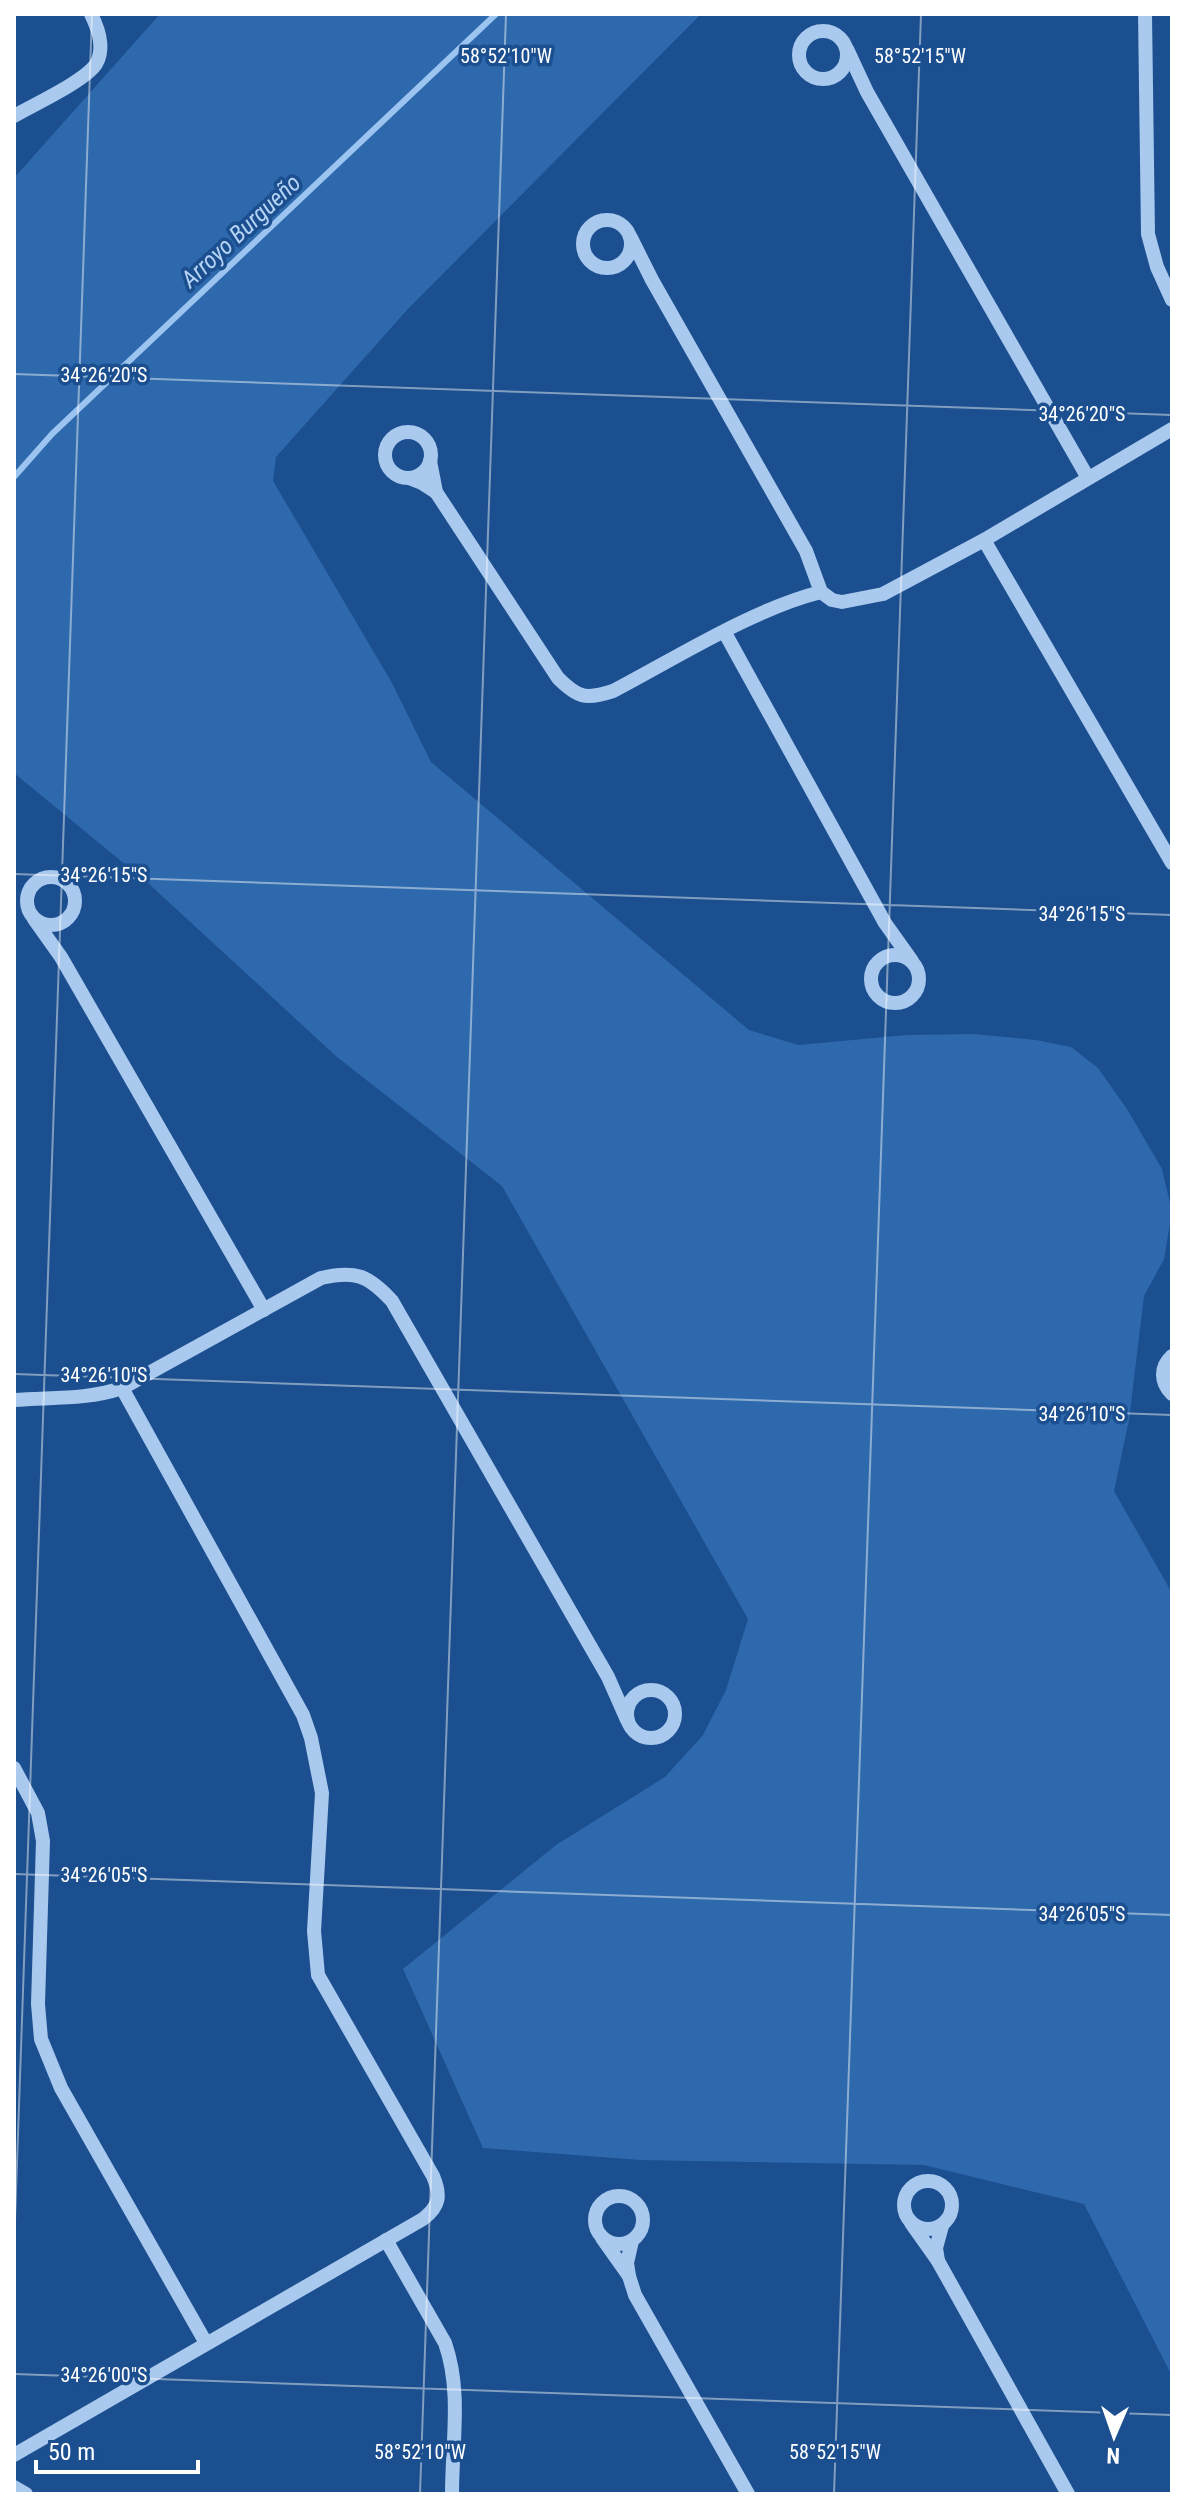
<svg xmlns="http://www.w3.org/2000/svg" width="1186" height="2508" font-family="'Roboto Condensed',sans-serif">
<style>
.green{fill:#2e69ad}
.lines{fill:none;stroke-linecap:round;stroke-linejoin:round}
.stream{stroke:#9cc4f0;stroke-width:6}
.minor{stroke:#a9c9ee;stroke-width:14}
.ticks{fill:none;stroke:#fff;stroke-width:2;stroke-opacity:0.45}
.labels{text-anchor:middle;stroke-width:7;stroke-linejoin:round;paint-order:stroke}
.water-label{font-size:24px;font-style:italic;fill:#b5d3f5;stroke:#1b4f8f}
.ticks-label{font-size:20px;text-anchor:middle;fill:#fff;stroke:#1b4f8f;stroke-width:7;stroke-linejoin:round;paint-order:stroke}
</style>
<rect width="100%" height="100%" fill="#1b4f8f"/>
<path class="green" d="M 160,14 L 701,14 L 407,310 L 276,457 L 273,481 L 392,683 L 431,762 L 749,1030 L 798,1045 L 907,1035 L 973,1034 L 1036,1040 L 1071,1047 L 1098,1068 L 1127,1109 L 1162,1169 L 1172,1212 L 1164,1259 L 1144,1296 L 1129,1420 L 1114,1491 L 1172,1593 L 1172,2376 L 1084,2204 L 924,2165 L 641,2160 L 483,2148 L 403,1969 L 556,1845 L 665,1777 L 703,1735 L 726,1690 L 748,1619 L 502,1186 L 337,1057 L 149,884 L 14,773 L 14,178 Z"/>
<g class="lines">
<path class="stream" d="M 14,477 L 52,434 L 496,14"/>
<g class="minor">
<path d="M 1145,14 L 1148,234 L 1157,267 L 1172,300"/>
<circle cx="823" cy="55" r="24"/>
<path d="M 847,49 L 867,92 L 1088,478"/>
<path d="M 14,116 C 33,105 85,81 96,64 C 105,49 98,28 91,14"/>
<circle cx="607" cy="244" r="24"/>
<path d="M 631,238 L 652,280 L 806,551 L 821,592 L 832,600 L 842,602 L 883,594 L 984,540 L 1172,429"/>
<circle cx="408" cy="455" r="23"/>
<path d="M 409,478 L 422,483 L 436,492 L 430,461"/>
<path d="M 436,492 L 558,678 C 578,698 586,700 613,691 C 676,658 753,609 821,592"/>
<path d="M 984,540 L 1172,863"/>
<path d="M 725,633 L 885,923 L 912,961"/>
<circle cx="51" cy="901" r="24"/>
<path d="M 34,919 L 61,957 L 264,1310"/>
<circle cx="895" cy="979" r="24"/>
<path d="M 1172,1356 C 1160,1367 1160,1382 1172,1394"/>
<path d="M 14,1400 C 51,1397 86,1400 122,1388 L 321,1278 C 355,1270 368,1275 392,1301 L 608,1677 L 627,1720"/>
<circle cx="651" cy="1714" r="24"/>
<path d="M 14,1768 L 38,1813 L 43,1841 L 38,2004 L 41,2039 L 61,2088 L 206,2343"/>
<circle cx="928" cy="2205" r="24"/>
<circle cx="619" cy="2220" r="24"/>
<path d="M 911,2223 L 938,2261 L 936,2248 L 942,2226"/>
<path d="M 602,2238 L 629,2276 L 627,2263 L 632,2241"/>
<path d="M 386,2240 L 445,2343 C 462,2391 452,2443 452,2494"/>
<path d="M 938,2261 L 1068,2494"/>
<path d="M 629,2276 L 635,2295 L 748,2494"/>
<path d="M 14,2455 L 423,2219 C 440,2206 441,2195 433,2176 L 318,1975 L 314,1931 L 322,1793 L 311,1738 L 303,1715 L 122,1388"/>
<path d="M 14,2487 L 26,2494"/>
</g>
</g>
<path class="ticks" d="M 14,374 L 1172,415M 14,874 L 1172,915M 14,1374 L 1172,1415M 14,1874 L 1172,1915M 14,2249 L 92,14M 14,2374 L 1172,2415M 420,2494 L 506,14M 834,2494 L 921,14"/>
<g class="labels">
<g class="water-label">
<text transform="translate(241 231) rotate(-43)" y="8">Arroyo Burgueño</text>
</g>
</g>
<g class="ticks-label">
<text x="506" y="63">58°52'10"W</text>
<text x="920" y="63">58°52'15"W</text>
<text x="104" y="382">34°26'20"S</text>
<text x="1082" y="421">34°26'20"S</text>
<text x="104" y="882">34°26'15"S</text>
<text x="1082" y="921">34°26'15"S</text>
<text x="104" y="1382">34°26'10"S</text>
<text x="1082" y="1421">34°26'10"S</text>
<text x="104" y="1882">34°26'05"S</text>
<text x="1082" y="1921">34°26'05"S</text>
<text x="104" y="2382">34°26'00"S</text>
<text x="420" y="2459">58°52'10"W</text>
<text x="835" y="2459">58°52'15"W</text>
</g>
<rect width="1186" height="2508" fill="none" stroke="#ffffff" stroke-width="32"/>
<g transform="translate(1114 2436) rotate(182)" stroke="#1b4f8f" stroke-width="6" paint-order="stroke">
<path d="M0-6L14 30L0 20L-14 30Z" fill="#ffffff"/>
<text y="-12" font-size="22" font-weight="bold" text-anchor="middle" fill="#ffffff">N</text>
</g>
<path d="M36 2460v12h162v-12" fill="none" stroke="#ffffff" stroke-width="4"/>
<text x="48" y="2460" font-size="24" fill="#ffffff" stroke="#1b4f8f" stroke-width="6" paint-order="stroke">50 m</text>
</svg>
